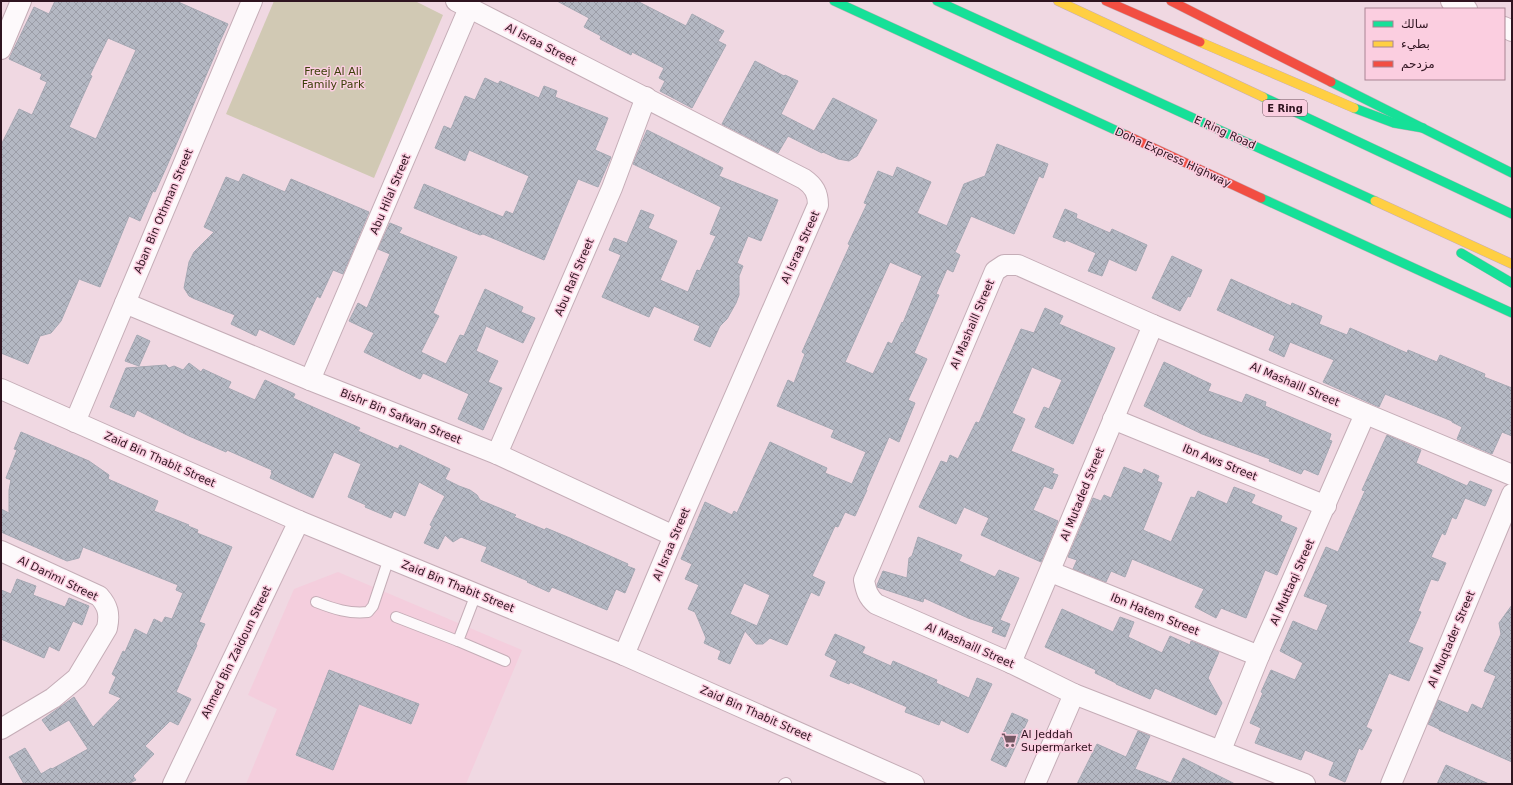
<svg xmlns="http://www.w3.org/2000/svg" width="1513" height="785" font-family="'DejaVu Sans','Noto Naskh Arabic',sans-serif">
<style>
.built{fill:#f4cedd}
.green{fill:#d1c9b4}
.building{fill:url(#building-cross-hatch);stroke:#a5a8b3;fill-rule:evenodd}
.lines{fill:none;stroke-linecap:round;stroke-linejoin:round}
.lane-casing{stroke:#c5adb7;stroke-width:12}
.street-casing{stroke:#c5adb7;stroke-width:22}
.fast-casing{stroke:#c5adb7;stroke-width:10}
.slow-casing{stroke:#c5adb7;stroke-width:10}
.jam-casing{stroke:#c5adb7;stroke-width:10}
.lane{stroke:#fdf9fb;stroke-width:10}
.street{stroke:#fdf9fb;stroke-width:20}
.fast{stroke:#16e098;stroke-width:9}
.slow{stroke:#ffcf43;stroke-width:9}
.jam{stroke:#f24e42;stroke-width:9}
.labels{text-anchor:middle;stroke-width:3;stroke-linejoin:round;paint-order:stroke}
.shield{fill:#fbcee0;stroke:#6c4c5a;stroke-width:1}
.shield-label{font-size:10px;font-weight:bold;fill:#2f1420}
.street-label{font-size:11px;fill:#2f1420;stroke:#fbcee0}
.park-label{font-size:11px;fill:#3c3f09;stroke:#fbcee0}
.poi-label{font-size:11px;fill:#2f1420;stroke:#fbcee0;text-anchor:start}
</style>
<defs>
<pattern id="building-cross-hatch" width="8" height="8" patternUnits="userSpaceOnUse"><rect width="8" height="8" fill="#b4b8c3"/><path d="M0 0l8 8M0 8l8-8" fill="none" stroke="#9b9da7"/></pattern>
</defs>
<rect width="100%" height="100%" fill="#f0d8e2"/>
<path class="built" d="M 338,572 L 522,650 L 466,784 L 246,784 L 277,709 L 248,695 L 294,589 Z"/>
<path class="green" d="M 274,1 L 415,1 L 443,15 L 374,178 L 226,114 Z"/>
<g class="building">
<path d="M 55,1 L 176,1 L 228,24 L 216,50 L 217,50 L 166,168 L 155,192 L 153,191 L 140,221 L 129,216 L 100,287 L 79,279 L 61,321 L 51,333 L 40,336 L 28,364 L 1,353 L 1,145 L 19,109 L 32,115 L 47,82 L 40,79 L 42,74 L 9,59 L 34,7 L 49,14 ZM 108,38 L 136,50 L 96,139 L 69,127 L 92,76 L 90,75 Z"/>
<path d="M 557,1 L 637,1 L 686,26 L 692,14 L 724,31 L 718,41 L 726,45 L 692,108 L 660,91 L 665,81 L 659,78 L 664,68 L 632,52 L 631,55 L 600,39 L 601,36 L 584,27 L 589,18 Z"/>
<path d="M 755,61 L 784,76 L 785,75 L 798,81 L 781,114 L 814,131 L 833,98 L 877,120 L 857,156 L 849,161 L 838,159 L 823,152 L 822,153 L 788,136 L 778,153 L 722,124 Z"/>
<path d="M 485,78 L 498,84 L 500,81 L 539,98 L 544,86 L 557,91 L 555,97 L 608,118 L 595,150 L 611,157 L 598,187 L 578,179 L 544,260 L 483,234 L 480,235 L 414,208 L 424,184 L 503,217 L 506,211 L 513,214 L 529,176 L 469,150 L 465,161 L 435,148 L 444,126 L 451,129 L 465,96 L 475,100 Z"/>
<path d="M 647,130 L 723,168 L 719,176 L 778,200 L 761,241 L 748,236 L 737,263 L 743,266 L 739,276 L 739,295 L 736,303 L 727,319 L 720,326 L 710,347 L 694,340 L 700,326 L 654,306 L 649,317 L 602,297 L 621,255 L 609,250 L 614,238 L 627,243 L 641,210 L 654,215 L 648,228 L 677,241 L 660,280 L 688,292 L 697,270 L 700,271 L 716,236 L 710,234 L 721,207 L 633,164 Z"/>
<path d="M 997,144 L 1048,164 L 1043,178 L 1039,176 L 1014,234 L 971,216 L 955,252 L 960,255 L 953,272 L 947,269 L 936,294 L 939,295 L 914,353 L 927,359 L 908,400 L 915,403 L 899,442 L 889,437 L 866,490 L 867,490 L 855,516 L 845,512 L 838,527 L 835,526 L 812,576 L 825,582 L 819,596 L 811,592 L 787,645 L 770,638 L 763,644 L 756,644 L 745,631 L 730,664 L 718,659 L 721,651 L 704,643 L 706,638 L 695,612 L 688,609 L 699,585 L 685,579 L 692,564 L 681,559 L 705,502 L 732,515 L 734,511 L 737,513 L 770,442 L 827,468 L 825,473 L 852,484 L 866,452 L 831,437 L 834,430 L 777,406 L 788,380 L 794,383 L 805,354 L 802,352 L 850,245 L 848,244 L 867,204 L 864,203 L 878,171 L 893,177 L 897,167 L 931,182 L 917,213 L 947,226 L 964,184 L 985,176 ZM 890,262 L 922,276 L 903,323 L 902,322 L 892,344 L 888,342 L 873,374 L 845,362 ZM 744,583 L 770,595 L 757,626 L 730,614 Z"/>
<path d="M 243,174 L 285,192 L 291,179 L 369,212 L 343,274 L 333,270 L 320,298 L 317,296 L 294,345 L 259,329 L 256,336 L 231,324 L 235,315 L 195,299 L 189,296 L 184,288 L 189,262 L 194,252 L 214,232 L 204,227 L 226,177 L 239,182 Z"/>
<path d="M 1065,209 L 1077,214 L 1076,218 L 1110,233 L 1112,229 L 1147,245 L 1136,271 L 1109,259 L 1102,276 L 1088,271 L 1096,253 L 1066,240 L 1065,242 L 1053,237 Z"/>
<path d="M 390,223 L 402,228 L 399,233 L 457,257 L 433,313 L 439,316 L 421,352 L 446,364 L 460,335 L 464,336 L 485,289 L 523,307 L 521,312 L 535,318 L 523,343 L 486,326 L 476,351 L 498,361 L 488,382 L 502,388 L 483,430 L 458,419 L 469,394 L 423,373 L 420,379 L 364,352 L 374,333 L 349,321 L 358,303 L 367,308 L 390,254 L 378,249 Z"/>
<path d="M 1172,256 L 1202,270 L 1190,297 L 1188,296 L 1180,311 L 1152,298 Z"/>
<path d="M 1231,279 L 1291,306 L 1292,303 L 1322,316 L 1319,324 L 1347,335 L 1350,328 L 1407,353 L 1408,350 L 1437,362 L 1440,355 L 1485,374 L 1484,377 L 1512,388 L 1512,436 L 1502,432 L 1492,454 L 1457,439 L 1462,427 L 1452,422 L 1452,421 L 1385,394 L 1379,407 L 1323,382 L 1334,360 L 1290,342 L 1284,357 L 1269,350 L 1275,336 L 1217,310 Z"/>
<path d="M 1045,308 L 1063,316 L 1059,324 L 1115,348 L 1073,444 L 1035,427 L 1044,407 L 1049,409 L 1062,380 L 1032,367 L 1012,413 L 1025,419 L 1011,451 L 1054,469 L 1052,473 L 1058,475 L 1052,489 L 1044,486 L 1033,510 L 1058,521 L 1041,562 L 981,535 L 989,518 L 964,507 L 956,524 L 919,507 L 941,461 L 947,463 L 950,455 L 958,459 L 976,422 L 979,423 L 1021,329 L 1034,333 Z"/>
<path d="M 137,335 L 150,341 L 139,366 L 125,361 Z"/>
<path d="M 1164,362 L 1211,384 L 1208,391 L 1242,403 L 1246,394 L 1266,402 L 1265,406 L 1331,434 L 1329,440 L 1332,441 L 1318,475 L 1304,469 L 1301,474 L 1269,461 L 1270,459 L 1202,434 L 1144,406 Z"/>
<path d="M 189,363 L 201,372 L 203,369 L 231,382 L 228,388 L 255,400 L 265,380 L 295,394 L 293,398 L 360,428 L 358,431 L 398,449 L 400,445 L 450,469 L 445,479 L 459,486 L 470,490 L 477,495 L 480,500 L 516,515 L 514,517 L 545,530 L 546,528 L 570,538 L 628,564 L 627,566 L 635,569 L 625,593 L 616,589 L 607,610 L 552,587 L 549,592 L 527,582 L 528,581 L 481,561 L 487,547 L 461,537 L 453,542 L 445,535 L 438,549 L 424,543 L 432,526 L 430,525 L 445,496 L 419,482 L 405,516 L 394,511 L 391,518 L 365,507 L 366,505 L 348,497 L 361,464 L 334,452 L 313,498 L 270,478 L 272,473 L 271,472 L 272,470 L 227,450 L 226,452 L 189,436 L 137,410 L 134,417 L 110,407 L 126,368 L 166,365 L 169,368 L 174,366 L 183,370 Z"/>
<path d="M 21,432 L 89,461 L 109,475 L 108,479 L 158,501 L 154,511 L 189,525 L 188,526 L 198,530 L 197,533 L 232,547 L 199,622 L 205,624 L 196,644 L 197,645 L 176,692 L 191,699 L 178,725 L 170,721 L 145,746 L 154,754 L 133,776 L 136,780 L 128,784 L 24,784 L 9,757 L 25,748 L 41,774 L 51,768 L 52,769 L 88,749 L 69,720 L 50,731 L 42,720 L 74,697 L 93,727 L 121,698 L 109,693 L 116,677 L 112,674 L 123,651 L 125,652 L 135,629 L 147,635 L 154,619 L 162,623 L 165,617 L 172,619 L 183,593 L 176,590 L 178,585 L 83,547 L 79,558 L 67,561 L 1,532 L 1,509 L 9,513 L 9,490 L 11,480 L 6,478 L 17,450 L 14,449 Z"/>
<path d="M 1387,435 L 1421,450 L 1416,463 L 1467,486 L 1470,481 L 1492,490 L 1485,506 L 1465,498 L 1456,519 L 1452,517 L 1445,535 L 1442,533 L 1431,557 L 1446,563 L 1438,581 L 1431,579 L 1418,611 L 1421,612 L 1408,642 L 1423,648 L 1409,681 L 1389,673 L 1366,727 L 1372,730 L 1362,750 L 1359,748 L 1345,782 L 1329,775 L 1334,762 L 1305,750 L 1301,760 L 1255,743 L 1261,728 L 1250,723 L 1263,693 L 1261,692 L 1271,670 L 1295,680 L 1303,663 L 1280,651 L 1293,621 L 1317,631 L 1328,605 L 1304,596 L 1326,547 L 1338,552 L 1365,491 L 1362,490 Z"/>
<path d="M 1124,467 L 1142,474 L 1144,469 L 1159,476 L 1157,481 L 1162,483 L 1143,530 L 1171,542 L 1191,497 L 1195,498 L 1198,491 L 1227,504 L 1234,487 L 1255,495 L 1251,503 L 1282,516 L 1280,521 L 1297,528 L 1277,575 L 1265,570 L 1246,618 L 1221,608 L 1216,618 L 1195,607 L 1204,589 L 1132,559 L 1125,577 L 1111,571 L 1106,582 L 1073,569 L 1077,560 L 1068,557 L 1093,498 L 1101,501 L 1104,495 L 1111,498 Z"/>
<path d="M 918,537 L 962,555 L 959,561 L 995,577 L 999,570 L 1019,578 L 1000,620 L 1010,624 L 1005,637 L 992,632 L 994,627 L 968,618 L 924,598 L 923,602 L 877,587 L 877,585 L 883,571 L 907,578 L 909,558 L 912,556 Z"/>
<path d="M 17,579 L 36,586 L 33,595 L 65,607 L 69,598 L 89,606 L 82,625 L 73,621 L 59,651 L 49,646 L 44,658 L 1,639 L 1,590 L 11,594 Z"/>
<path d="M 1512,605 L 1512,762 L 1439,730 L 1439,729 L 1428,724 L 1438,700 L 1468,713 L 1472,704 L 1482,709 L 1496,676 L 1484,671 L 1501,634 L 1499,623 Z"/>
<path d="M 1062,609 L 1113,632 L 1120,617 L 1134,622 L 1128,637 L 1162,653 L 1170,636 L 1190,645 L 1191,641 L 1219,652 L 1208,678 L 1222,703 L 1216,715 L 1155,688 L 1150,699 L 1116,684 L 1116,683 L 1095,673 L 1096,670 L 1045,647 Z"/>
<path d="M 835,634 L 865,647 L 862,653 L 891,666 L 893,661 L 937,680 L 936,683 L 969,698 L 977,678 L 992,684 L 968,733 L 941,720 L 939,725 L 905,712 L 907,707 L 850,682 L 849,684 L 830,676 L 837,661 L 825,655 Z"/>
<path d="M 329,670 L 419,704 L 411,724 L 359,704 L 333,770 L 296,755 Z"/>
<path d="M 1012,713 L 1028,720 L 1006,767 L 991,760 Z"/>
<path d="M 1138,731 L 1150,736 L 1135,769 L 1171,783 L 1183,758 L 1235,784 L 1077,784 L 1097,744 L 1126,757 Z"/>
<path d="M 1446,765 L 1489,784 L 1437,784 Z"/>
</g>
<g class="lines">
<g class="lane-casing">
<g id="lane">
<path d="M 476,594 L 458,641 L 505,661"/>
<path d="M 316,602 C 334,609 349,614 368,612 L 373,606 L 389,558"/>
<path d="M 396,617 L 458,641"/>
<path d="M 784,784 L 786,783"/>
</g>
</g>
<g class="street-casing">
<g id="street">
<path d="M 456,1 L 804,179 C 814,186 818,193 818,205 L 674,536 L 624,655"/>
<path d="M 1451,1 L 1467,9"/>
<path d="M 1504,27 L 1512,31"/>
<path d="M 1,49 L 21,1"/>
<path d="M 125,303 L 310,380 L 497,454 L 674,536"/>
<path d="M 310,380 L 469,8"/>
<path d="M 1,389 L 299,521 L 624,655 L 914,784"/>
<path d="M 1113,419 L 1326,506"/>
<path d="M 75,422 L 252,1"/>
<path d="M 497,454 L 612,188 L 646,97"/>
<path d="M 1,551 L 99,596 C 108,606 110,614 107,628 L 77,678 L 53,698 L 1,729"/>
<path d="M 1051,572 L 1259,656"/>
<path d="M 1011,663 L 1153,325"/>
<path d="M 1221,750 L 1259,656 L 1365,414"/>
<path d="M 173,784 L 299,521"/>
<path d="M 1035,784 L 1074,694"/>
<path d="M 1305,784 L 1074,694 L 1011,663 L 876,604 C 868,597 866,591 864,580 L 995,271 L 1004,265 L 1018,265 L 1153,325 L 1512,475"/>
<path d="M 1391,784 L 1512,494"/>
</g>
</g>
<g class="fast-casing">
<g id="fast">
<path d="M 834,1 L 1126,135"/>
<path d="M 937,1 L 1375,201"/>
<path d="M 1331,82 L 1512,173"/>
<path d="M 1263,97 L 1512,214"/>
<path d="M 1354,108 L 1394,123 L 1423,128"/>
<path d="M 1261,198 L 1512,313"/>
<path d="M 1461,253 L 1512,283"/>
</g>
</g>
<g class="slow-casing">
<g id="slow">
<path d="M 1058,1 L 1263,97"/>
<path d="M 1200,42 L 1354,108"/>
<path d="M 1375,201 L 1512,264"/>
</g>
</g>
<g class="jam-casing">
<g id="jam">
<path d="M 1106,1 L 1200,42"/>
<path d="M 1171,1 L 1331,82"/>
<path d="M 1126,135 L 1261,198"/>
</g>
</g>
<use href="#lane" class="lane"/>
<use href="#street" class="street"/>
<use href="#fast" class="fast"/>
<use href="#slow" class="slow"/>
<use href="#jam" class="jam"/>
</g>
<defs>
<g id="supermarket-bare" transform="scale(1.2)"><path d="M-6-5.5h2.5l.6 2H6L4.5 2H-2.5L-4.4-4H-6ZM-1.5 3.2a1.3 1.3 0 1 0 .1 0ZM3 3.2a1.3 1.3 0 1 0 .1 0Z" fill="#735964" stroke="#fbcee0" stroke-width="2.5" paint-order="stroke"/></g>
</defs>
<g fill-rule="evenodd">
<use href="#supermarket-bare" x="1009" y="740"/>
</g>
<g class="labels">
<rect class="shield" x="1263" y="100" width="44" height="16" rx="3"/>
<g class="shield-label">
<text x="1285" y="112">E Ring</text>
</g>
<g class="street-label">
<text transform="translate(541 44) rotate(27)" y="4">Al Israa Street</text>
<text transform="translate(1225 132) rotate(24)" y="4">E Ring Road</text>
<text transform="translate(1173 157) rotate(25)" y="4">Doha Express Highway</text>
<text transform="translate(390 194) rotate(-67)" y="4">Abu Hilal Street</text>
<text transform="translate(163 211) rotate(-67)" y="4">Aban Bin Othman Street</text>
<text transform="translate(800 247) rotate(-66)" y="4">Al Israa Street</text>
<text transform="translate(574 277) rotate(-67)" y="4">Abu Rafi Street</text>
<text transform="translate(972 324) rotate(-67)" y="4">Al Mashaill Street</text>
<text transform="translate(1295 384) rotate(23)" y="4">Al Mashaill Street</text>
<text transform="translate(401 416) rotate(22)" y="4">Bishr Bin Safwan Street</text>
<text transform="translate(160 459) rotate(24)" y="4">Zaid Bin Thabit Street</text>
<text transform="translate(1220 462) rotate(22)" y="4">Ibn Aws Street</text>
<text transform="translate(1082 494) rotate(-68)" y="4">Al Mutaded Street</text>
<text transform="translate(671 544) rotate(-67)" y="4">Al Israa Street</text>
<text transform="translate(58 578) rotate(26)" y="4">Al Darimi Street</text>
<text transform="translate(1292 582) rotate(-66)" y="4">Al Muttaqi Street</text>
<text transform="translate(458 586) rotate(22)" y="4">Zaid Bin Thabit Street</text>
<text transform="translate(1155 614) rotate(22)" y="4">Ibn Hatem Street</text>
<text transform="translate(1451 639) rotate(-67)" y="4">Al Muqtader Street</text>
<text transform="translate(970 645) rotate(24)" y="4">Al Mashaill Street</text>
<text transform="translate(236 652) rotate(-64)" y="4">Ahmed Bin Zaidoun Street</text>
<text transform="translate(756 713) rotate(24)" y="4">Zaid Bin Thabit Street</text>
</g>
<g class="park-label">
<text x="333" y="75">Freej Al Ali<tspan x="333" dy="13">Family Park</tspan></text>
</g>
<g class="poi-label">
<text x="1021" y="738">Al Jeddah<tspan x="1021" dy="13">Supermarket</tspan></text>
</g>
</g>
<rect width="1513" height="785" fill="none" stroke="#2f1420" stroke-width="4"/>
<rect x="1365" y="8" width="140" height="72" fill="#fbcee0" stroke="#a98493"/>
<rect x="1373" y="21" width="20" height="6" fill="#16e098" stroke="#a98493"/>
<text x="1401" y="28" font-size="12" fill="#2f1420">سالك</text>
<rect x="1373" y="41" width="20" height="6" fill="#ffcf43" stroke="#a98493"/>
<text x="1401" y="48" font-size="12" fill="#2f1420">بطيء</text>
<rect x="1373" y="61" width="20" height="6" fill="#f24e42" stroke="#a98493"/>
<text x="1401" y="68" font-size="12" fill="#2f1420">مزدحم</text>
</svg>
